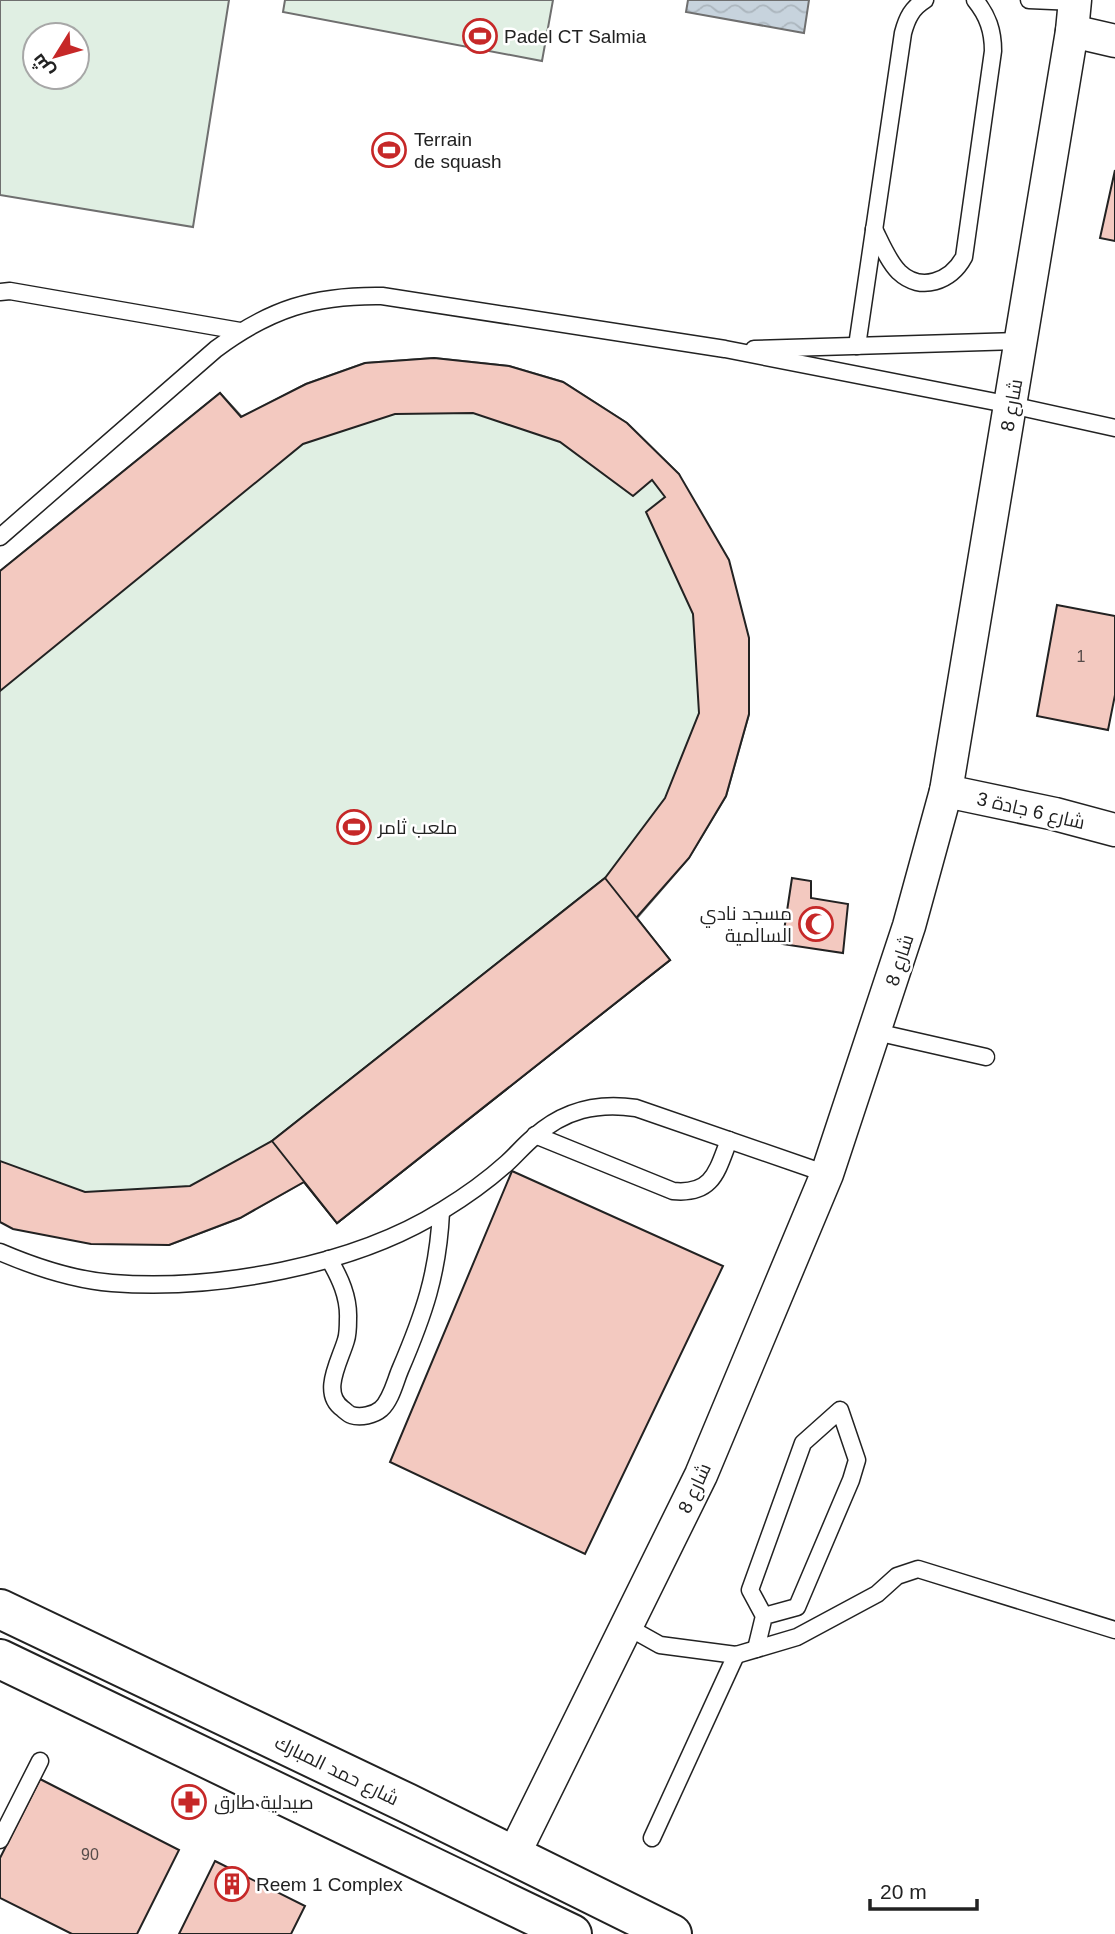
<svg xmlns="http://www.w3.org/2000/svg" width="1115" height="1934" font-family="Arial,Cairo,sans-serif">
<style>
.grass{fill:#e0efe3;stroke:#6f6f6f;stroke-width:2;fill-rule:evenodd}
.water{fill:url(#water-waves);stroke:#6f6f6f;stroke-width:2}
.building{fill:#f3c9c0;stroke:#222;stroke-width:2}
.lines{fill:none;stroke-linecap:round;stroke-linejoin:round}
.service-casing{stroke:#222;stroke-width:19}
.minor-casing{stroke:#222;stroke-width:35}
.secondary-casing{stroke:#222;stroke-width:42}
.service{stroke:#fff;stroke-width:16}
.minor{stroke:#fff;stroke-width:32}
.secondary{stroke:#fff;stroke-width:38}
.labels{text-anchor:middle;stroke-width:5;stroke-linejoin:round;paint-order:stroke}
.number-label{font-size:16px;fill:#564c4a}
.poi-label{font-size:19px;fill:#222;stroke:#fff;text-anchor:start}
.street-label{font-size:19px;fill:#222;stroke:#fff}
</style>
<defs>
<pattern id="water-waves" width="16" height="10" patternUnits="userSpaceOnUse" patternTransform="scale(1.75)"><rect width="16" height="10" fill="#c7d3dd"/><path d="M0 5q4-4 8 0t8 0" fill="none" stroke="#abb5bd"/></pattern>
</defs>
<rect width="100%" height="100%" fill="#fff"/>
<g class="grass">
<path d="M 0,0 L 229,0 L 193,227 L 0,195 ZM 35,35 L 77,35 L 77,77 L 35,77 Z"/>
<path d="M 285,0 L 553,0 L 542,61 L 283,12 Z"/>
<path d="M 434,358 L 509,366 L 563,382 L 627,423 L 679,474 L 749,714 L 726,796 L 689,858 L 637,918 L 670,960 L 337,1223 L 304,1182 L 240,1218 L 169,1245 L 0,1222 L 0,571 L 220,393 L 242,417 L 306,384 L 365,363 Z"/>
</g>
<path class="water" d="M 688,0 L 809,0 L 804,33 L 686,12 Z"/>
<g class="building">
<path d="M 1115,170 L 1115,241 L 1100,238 Z"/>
<path d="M 434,358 L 509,366 L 563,382 L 627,423 L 679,474 L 729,560 L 749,638 L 749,714 L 726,796 L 689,858 L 636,918 L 670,960 L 337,1223 L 304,1182 L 240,1218 L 169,1245 L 91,1244 L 13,1229 L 0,1222 L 0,1161 L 85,1192 L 190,1186 L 272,1141 L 605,878 L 665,798 L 699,713 L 693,614 L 646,512 L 665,497 L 652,480 L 633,496 L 560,442 L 473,413 L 395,414 L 303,444 L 0,691 L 0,571 L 220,393 L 241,417 L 306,384 L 365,363 Z"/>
<path d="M 1057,605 L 1115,616 L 1115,695 L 1108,730 L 1037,716 Z"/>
<path d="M 605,878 L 670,960 L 337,1223 L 272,1141 Z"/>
<path d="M 792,878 L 811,881 L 811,898 L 848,904 L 843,953 L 782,944 Z"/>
<path d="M 512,1171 L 723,1266 L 585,1554 L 390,1462 Z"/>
<path d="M 40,1779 L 179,1850 L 137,1934 L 72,1934 L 0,1898 L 0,1858 Z"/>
<path d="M 215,1861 L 305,1906 L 291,1934 L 179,1934 Z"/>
</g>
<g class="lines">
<g class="service-casing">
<g id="service">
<path d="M 1029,0 L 1075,2"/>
<path d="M 874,229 C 881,243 888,261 899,272 C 921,293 951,281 964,257 L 993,51 C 993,31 988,16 975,0"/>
<path d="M 0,292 L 10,291 L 240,331"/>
<path d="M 857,346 L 903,33 C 907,18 912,8 925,0"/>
<path d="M 754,349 L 1021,341"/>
<path d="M 0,537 L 216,349 C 270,309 314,295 382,296 L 725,349 L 1011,405 L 1115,428"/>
<path d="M 876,1032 L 986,1057"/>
<path d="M 535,1135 L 673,1191 C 713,1195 717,1171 729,1140"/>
<path d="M 0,1252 C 35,1267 74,1280 112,1283 C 216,1291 354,1266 443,1210 C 466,1196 487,1181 507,1163 C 516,1155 524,1145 534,1137 C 564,1110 597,1102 636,1108 L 827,1174"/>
<path d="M 329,1259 C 340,1278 349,1297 348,1319 C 348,1326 348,1334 346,1340 C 340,1361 320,1393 343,1409 C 344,1410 350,1415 351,1415 C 361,1418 374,1415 381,1409 C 391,1400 395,1382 400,1370 C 424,1314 438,1274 441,1212"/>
<path d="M 626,1626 L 660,1645 L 736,1655 L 797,1637 L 877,1594 L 897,1576 L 918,1569 L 1115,1630"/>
<path d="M 756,1649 L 764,1616 L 750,1590 L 803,1443 L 840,1410 L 857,1460 L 851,1480 L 797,1607 L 764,1616"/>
<path d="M 652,1838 L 736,1655"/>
<path d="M 0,1840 L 40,1761"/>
</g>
</g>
<g class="minor-casing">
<g id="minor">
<path d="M 1072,31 L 1115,41"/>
<path d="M 946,791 L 1055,814 L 1115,830"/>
<path d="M 513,1856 L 701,1475 L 827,1174 L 909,926 L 946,791 L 1072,31 L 1075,0"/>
</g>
</g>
<g class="secondary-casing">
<g id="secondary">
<path d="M 0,1609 L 407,1803 L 672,1934"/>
<path d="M 0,1659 L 572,1934"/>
</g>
</g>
<use href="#service" class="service"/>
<use href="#minor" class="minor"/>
<use href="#secondary" class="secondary"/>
</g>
<defs>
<g id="stadium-ring" transform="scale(1.75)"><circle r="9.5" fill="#fff" stroke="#c62828" stroke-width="1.5"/><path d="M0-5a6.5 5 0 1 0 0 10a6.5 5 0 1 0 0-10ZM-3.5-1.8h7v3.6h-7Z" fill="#c62828"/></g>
<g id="mosque-ring" transform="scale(1.75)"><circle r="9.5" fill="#fff" stroke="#c62828" stroke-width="1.5"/><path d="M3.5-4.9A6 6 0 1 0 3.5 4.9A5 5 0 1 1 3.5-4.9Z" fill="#c62828"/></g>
<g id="pharmacy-ring" transform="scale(1.75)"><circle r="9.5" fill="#fff" stroke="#c62828" stroke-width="1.5"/><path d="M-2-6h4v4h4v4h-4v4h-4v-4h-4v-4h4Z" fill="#c62828"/></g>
<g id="building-ring" transform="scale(1.75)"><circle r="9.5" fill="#fff" stroke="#c62828" stroke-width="1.5"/><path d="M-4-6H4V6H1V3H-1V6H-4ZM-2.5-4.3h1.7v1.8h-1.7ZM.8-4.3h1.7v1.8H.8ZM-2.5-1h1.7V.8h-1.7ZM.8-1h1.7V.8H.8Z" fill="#c62828"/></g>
</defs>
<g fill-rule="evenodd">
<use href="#stadium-ring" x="480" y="36"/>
<use href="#stadium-ring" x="389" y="150"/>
<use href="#stadium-ring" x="354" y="827"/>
<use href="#mosque-ring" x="816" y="924"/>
<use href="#pharmacy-ring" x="189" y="1802"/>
<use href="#building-ring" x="232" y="1884"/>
</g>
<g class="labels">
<g class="number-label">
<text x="1081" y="662">1</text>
<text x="90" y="1860">90</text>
</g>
<g class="poi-label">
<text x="504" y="43">Padel CT Salmia</text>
<text x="414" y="146">Terrain<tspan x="414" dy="22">de squash</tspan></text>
<text x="378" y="834">ملعب ثامر</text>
<text x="792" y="920" text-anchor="end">مسجد نادي<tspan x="792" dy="22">السالمية</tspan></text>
<text x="214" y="1809">صيدلية طارق</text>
<text x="256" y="1891">Reem 1 Complex</text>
</g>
<g class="street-label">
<text transform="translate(1011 405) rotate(-80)" y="7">شارع 8</text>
<text transform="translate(1031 810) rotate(13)" y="7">شارع 6 جادة 3</text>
<text transform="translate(899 960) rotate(-72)" y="7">شارع 8</text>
<text transform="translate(694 1488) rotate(-65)" y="7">شارع 8</text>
<text transform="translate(337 1770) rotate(26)" y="7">شارع حمد المبارك</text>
</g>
</g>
<g transform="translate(56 56) rotate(233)"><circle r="33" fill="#ffffff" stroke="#a7a7a7" stroke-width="2"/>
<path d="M0-5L12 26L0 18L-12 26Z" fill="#c62828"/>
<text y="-10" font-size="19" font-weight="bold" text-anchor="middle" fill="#222222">ش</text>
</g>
<path d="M870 1899v10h107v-10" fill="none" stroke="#222222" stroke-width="3.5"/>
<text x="880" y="1899" font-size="21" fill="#222222" stroke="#ffffff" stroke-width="5" paint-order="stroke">20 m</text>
</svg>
